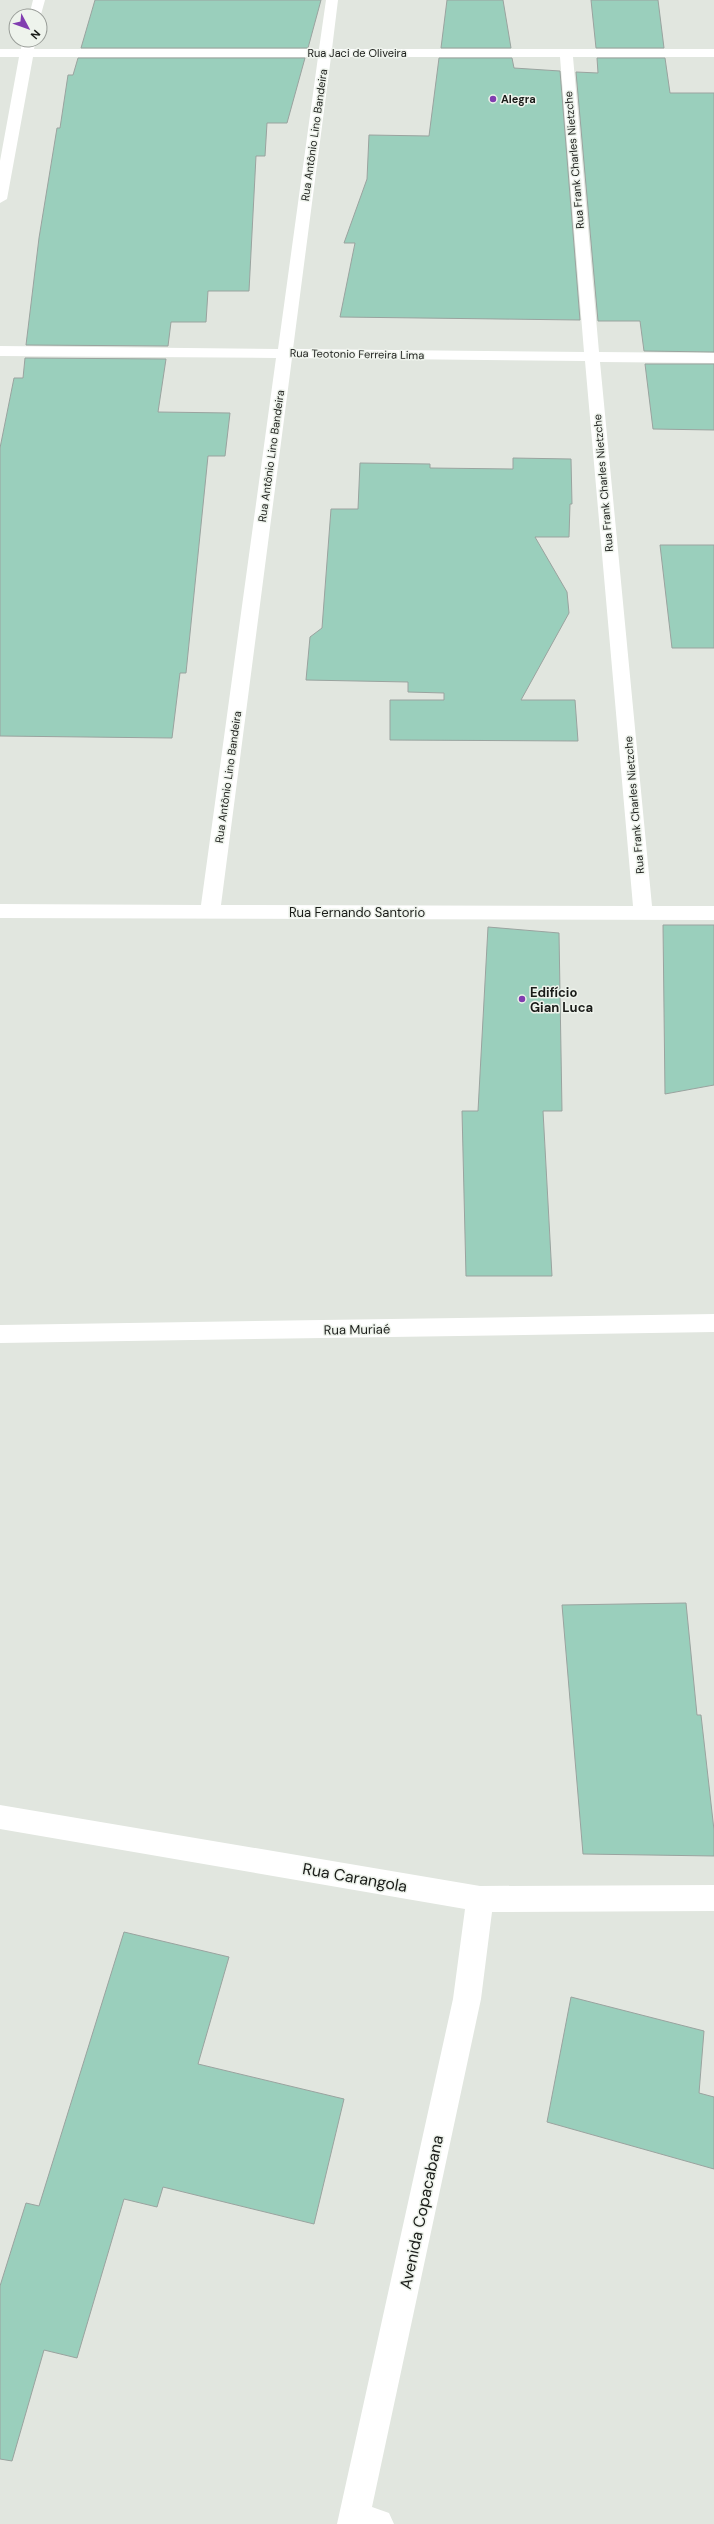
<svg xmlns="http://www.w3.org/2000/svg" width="714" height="2524" font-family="'DM Sans',sans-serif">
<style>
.building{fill:#9acfbc;stroke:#9aa39f}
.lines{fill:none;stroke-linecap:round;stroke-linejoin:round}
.street{fill:#fff;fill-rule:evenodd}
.poi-dot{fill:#813db0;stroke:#eef3ec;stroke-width:1.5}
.labels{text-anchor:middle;stroke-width:3;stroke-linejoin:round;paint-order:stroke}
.far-street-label{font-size:11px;fill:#1a1c19;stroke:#eef3ec}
.far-poi-label{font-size:11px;font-weight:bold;fill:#1a1c19;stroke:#eef3ec;text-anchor:start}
.street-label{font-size:13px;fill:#1a1c19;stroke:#eef3ec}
.poi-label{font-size:13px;font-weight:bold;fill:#1a1c19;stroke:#eef3ec;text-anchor:start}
.near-street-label{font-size:16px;fill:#1a1c19;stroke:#eef3ec}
</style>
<rect width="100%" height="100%" fill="#e1e6df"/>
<g class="building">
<path d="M 95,0 L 321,0 L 308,48 L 81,48 Z"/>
<path d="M 447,0 L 503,0 L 511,48 L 441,48 Z"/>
<path d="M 591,0 L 658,0 L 664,48 L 596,48 Z"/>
<path d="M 78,58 L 305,58 L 287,123 L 267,123 L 265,156 L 256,156 L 249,291 L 208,291 L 206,322 L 171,322 L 168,346 L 26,345 L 39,238 L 57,128 L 60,128 L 68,75 L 73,75 Z"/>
<path d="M 439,58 L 512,58 L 514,68 L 560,71 L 580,320 L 340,317 L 355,243 L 344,243 L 367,179 L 369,135 L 429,136 Z"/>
<path d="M 597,58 L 665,58 L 670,93 L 714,93 L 714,352 L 644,351 L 640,321 L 598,321 L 576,72 L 598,73 Z"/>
<path d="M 25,358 L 166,359 L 158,412 L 230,413 L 225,456 L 208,456 L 186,673 L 180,673 L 172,738 L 0,736 L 0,448 L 14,378 L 23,378 Z"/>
<path d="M 645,364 L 714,364 L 714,430 L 653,429 Z"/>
<path d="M 513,458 L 571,459 L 572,504 L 570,504 L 569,537 L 535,537 L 567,592 L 569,613 L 521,700 L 575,700 L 578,741 L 390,740 L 390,700 L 444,700 L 444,693 L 408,692 L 408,682 L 306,680 L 310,637 L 322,628 L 331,509 L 358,509 L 360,463 L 430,464 L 430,468 L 513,469 Z"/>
<path d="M 660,545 L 714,545 L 714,648 L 672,648 Z"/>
<path d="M 663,925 L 714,925 L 714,1085 L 665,1094 Z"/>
<path d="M 488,927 L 559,933 L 562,1111 L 543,1111 L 552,1276 L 466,1276 L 462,1111 L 478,1111 Z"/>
<path d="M 686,1603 L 697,1715 L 701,1715 L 714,1830 L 714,1856 L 583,1854 L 562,1605 Z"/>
<path d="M 124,1932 L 229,1957 L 198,2064 L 344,2099 L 314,2224 L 163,2187 L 157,2207 L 124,2199 L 77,2358 L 44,2350 L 12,2461 L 0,2459 L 0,2286 L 26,2203 L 39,2206 Z"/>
<path d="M 571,1997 L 704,2031 L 699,2093 L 714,2097 L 714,2169 L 547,2122 Z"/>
</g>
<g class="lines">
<g class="street">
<path d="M 33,0 L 45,0 L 40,18 L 40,16 L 29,16 Z"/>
<path d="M 326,0 L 338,0 L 332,49 L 714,49 L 714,57 L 573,57 L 599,352 L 714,353 L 714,363 L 600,362 L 652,906 L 714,906 L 714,920 L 0,918 L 0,904 L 201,905 L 276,358 L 0,356 L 0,346 L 278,349 L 318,57 L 33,57 L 7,199 L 0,203 L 0,161 L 19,57 L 0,57 L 0,49 L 21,49 L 22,40 L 36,40 L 34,49 L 319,49 ZM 331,57 L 560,57 L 584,352 L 293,349 ZM 292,358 L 585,361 L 633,906 L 221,905 Z"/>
<path d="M 714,1314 L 714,1332 L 0,1343 L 0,1325 Z"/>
<path d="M 0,1805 L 480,1886 L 714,1885 L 714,1911 L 492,1912 L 481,1999 L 372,2507 L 389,2513 L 394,2524 L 337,2524 L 453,1999 L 465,1909 L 0,1829 Z"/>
</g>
</g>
<g class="poi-dot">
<circle cx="493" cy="99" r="4"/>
<circle cx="522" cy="999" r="4"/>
</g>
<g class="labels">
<g class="far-street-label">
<text x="357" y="57">Rua Jaci de Oliveira</text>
<text transform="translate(314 135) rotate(-82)" y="4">Rua Antônio Lino Bandeira</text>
<text transform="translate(574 160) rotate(-95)" y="4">Rua Frank Charles Nietzche</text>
<text transform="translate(357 354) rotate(1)" y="4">Rua Teotonio Ferreira Lima</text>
<text transform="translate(271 456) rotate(-82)" y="4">Rua Antônio Lino Bandeira</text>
<text transform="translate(603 483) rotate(-95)" y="4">Rua Frank Charles Nietzche</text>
<text transform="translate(228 777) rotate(-82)" y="4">Rua Antônio Lino Bandeira</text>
<text transform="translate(634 805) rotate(-95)" y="4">Rua Frank Charles Nietzche</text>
</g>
<g class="far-poi-label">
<text x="501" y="103">Alegra</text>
</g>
<g class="street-label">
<text x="357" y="917">Rua Fernando Santorio</text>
<text transform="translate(357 1329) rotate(-1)" y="5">Rua Muriaé</text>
</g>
<g class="poi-label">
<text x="530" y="997">Edifício<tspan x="530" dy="15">Gian Luca</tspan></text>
</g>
<g class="near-street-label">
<text transform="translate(355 1877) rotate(10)" y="6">Rua Carangola</text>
<text transform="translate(421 2212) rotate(-78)" y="6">Avenida Copacabana</text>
</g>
</g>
<g transform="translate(28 28) rotate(131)"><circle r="19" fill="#eef3ec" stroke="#999d98"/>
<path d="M0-3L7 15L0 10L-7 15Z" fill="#813db0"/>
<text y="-6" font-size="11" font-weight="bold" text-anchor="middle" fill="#1a1c19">N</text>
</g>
</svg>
